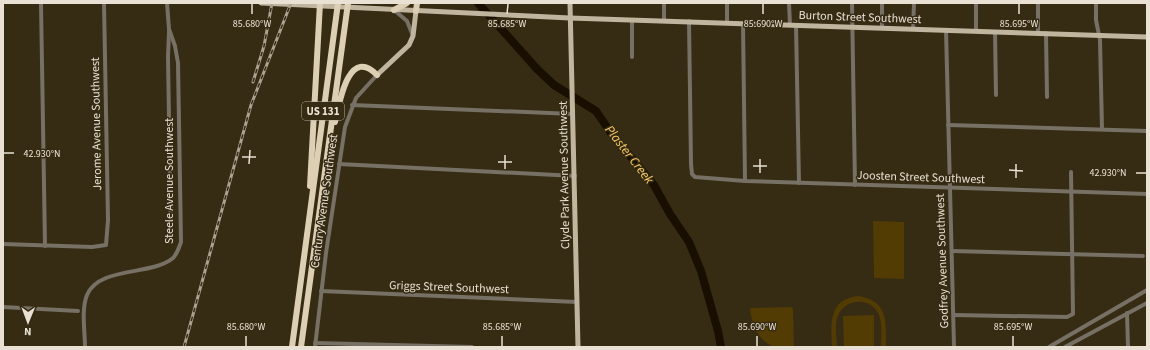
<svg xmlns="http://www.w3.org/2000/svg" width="1150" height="350" font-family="'Source Sans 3',sans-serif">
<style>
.green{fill:#523c04}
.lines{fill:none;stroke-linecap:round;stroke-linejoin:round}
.river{stroke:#190f00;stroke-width:8}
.minor{stroke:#767065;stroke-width:4}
.major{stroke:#c0b59e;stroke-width:5}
.highway{stroke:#ddcfb4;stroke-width:6}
.rail-casing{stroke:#aba392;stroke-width:3}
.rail{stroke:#362b13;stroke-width:1.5;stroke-dasharray:4.5;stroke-linecap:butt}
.ticks{fill:none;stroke:#e9e2d4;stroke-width:1.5}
.labels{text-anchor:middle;stroke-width:3;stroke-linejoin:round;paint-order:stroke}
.shield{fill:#362b13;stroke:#b3ab9a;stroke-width:1}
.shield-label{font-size:11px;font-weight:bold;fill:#e9e2d4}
.street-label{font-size:12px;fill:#e9e2d4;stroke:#362b13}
.water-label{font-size:13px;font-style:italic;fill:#f6c969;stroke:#362b13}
.ticks-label{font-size:10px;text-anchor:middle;fill:#e9e2d4;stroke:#362b13;stroke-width:3;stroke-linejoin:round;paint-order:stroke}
</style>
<rect width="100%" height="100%" fill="#362b13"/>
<g class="green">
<path d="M 873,221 L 904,222 L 904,279 L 874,278 Z"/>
<path d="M 859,296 C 889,301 886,323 886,347 L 881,347 C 881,337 883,322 878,313 C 869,296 844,299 838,316 C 834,325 837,338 837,347 L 832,347 C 831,323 828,299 859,296 Z"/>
<path d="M 791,307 L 793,309 L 794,347 C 788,347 780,348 775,347 C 758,342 751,323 750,308 Z"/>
<path d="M 874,315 L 874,347 L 844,347 L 843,316 Z"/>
</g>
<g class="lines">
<path class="river" d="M 478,3 L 537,69 L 554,85 L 596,111 L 611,133 L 654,185 L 670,214 L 689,242 L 701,271 L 718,331 L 721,347"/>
<g class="minor">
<path d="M 41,3 L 45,246"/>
<path d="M 664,3 L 664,21"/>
<path d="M 727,3 L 727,23"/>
<path d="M 789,3 L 790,25"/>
<path d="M 852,3 L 855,185"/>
<path d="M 976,3 L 976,31"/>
<path d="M 1038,3 L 1038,33"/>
<path d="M 1096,3 L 1096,20 L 1100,40 L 1102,129"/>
<path d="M 394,10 L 407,21 L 413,36"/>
<path d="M 632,20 L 632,57"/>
<path d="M 689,21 L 691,164 L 692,174 L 695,177 L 745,181 L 1147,194"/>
<path d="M 743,23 L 745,181"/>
<path d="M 796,25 L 799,183"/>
<path d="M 882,28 L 882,3"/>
<path d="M 913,29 L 914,3"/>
<path d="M 946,30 L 954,347"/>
<path d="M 169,31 L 168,57 L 171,242"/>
<path d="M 995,32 L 996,95"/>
<path d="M 1046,33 L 1047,97"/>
<path d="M 352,105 L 573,114"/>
<path d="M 948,125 L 1147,131"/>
<path d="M 339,164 L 575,176"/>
<path d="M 3,244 L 92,247 L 106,245 L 108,220 L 104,3"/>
<path d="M 952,251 L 1143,256"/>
<path d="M 321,291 L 577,302"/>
<path d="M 3,307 L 78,311"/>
<path d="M 1127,313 L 1128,347"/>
<path d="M 954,315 L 1067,317 L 1073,314 L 1071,172"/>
<path d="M 315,343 L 472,347"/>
<path d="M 85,347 C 85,331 81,310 87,295 C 99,266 152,276 173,258 C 177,254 179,248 181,242 L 178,63 L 175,46 L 169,29 L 167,3"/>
<path d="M 315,347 L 326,253 L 345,127 L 356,98 L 377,75"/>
<path d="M 1049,347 L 1147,290"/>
<path d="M 1065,347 L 1147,303"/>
</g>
<g class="major">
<path d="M 261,3 L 570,18 L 1147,37"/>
<path d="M 570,3 L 578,347"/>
<path d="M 377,75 L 409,45 L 413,36 L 416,11"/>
</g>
<g class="highway">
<path d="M 394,10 L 407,3"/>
<path d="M 416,11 L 417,3"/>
<path d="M 335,122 C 339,105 348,45 377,75"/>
<path d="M 310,186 L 320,3"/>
<path d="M 292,347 L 338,3"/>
<path d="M 301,347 L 348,3"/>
</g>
<g class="rail-casing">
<g id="rail">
<path d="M 253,82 L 264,46 L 272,3"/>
<path d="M 184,347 L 251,105 L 291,3"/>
</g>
</g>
<use href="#rail" class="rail"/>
</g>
<path class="ticks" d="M 252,14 L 252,4M 507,14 L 508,4M 763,14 L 763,4M 1019,14 L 1019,4M 4,153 L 14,153M 242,157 L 256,157M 498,162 L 512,162M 249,164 L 250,150M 753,166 L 767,166M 505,169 L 505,155M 1009,170 L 1023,171M 760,173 L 760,159M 1136,173 L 1146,173M 1016,178 L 1016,164M 246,346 L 246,336M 502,346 L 502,336M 757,346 L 757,336M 1013,346 L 1013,336"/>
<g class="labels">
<rect class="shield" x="302" y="102" width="42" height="18" rx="3"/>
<g class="shield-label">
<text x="323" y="115">US 131</text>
</g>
<g class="street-label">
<text transform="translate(860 17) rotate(2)" y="4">Burton Street Southwest</text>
<text transform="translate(96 124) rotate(-91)" y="4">Jerome Avenue Southwest</text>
<text transform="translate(564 175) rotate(-91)" y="4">Clyde Park Avenue Southwest</text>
<text transform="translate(921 177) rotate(2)" y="4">Joosten Street Southwest</text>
<text transform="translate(169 181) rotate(-90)" y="4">Steele Avenue Southwest</text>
<text transform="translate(324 201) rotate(-82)" y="4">Century Avenue Southwest</text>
<text transform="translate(942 261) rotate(-92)" y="4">Godfrey Avenue Southwest</text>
<text transform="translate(449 287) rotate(2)" y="4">Griggs Street Southwest</text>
</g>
<g class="water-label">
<text transform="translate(630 154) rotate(52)" y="5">Plaster Creek</text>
</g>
</g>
<g class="ticks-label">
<text x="252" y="27">85.680°W</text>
<text x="507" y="27">85.685°W</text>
<text x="763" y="27">85.690°W</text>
<text x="1019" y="27">85.695°W</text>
<text x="42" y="157">42.930°N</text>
<text x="1108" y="176">42.930°N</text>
<text x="246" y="330">85.680°W</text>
<text x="502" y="330">85.685°W</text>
<text x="757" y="330">85.690°W</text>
<text x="1013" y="330">85.695°W</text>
</g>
<rect width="1150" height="350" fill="none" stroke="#e9e2d4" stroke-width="8"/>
<g transform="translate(28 322) rotate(181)" stroke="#362b13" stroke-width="3" paint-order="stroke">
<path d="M0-3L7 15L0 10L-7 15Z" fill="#e9e2d4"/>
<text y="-6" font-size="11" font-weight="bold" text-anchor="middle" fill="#e9e2d4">N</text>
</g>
</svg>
